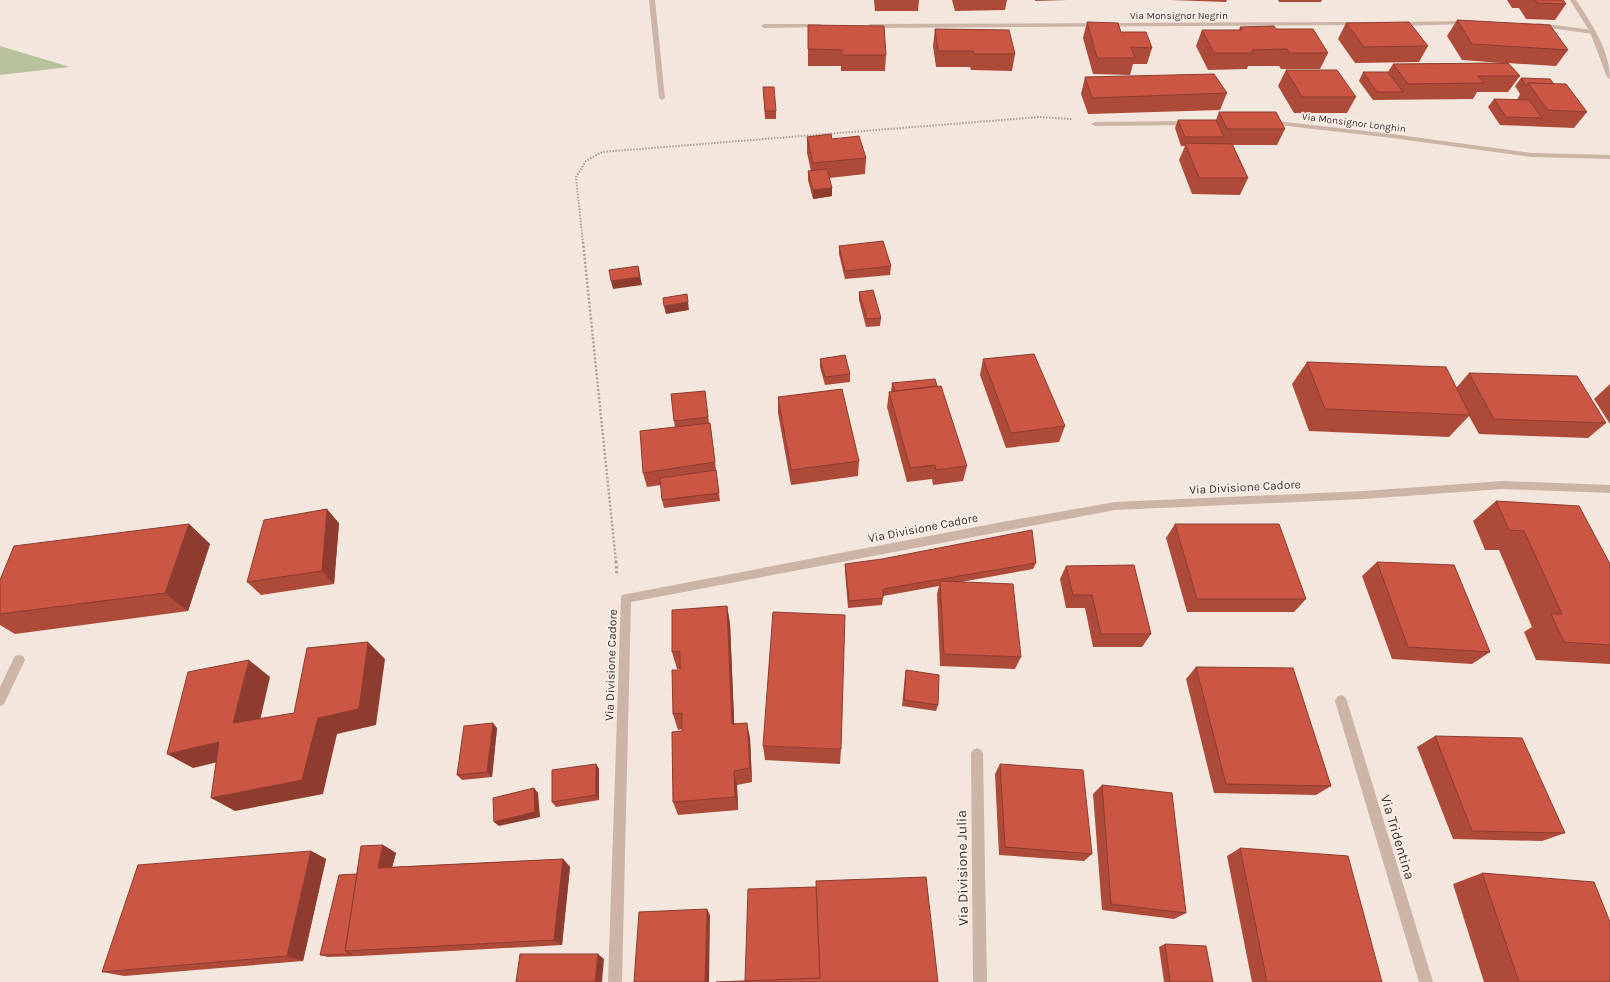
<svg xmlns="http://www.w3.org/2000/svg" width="1610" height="982" font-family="Karla,sans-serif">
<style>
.green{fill:#b9c39b}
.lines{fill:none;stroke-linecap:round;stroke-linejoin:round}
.path-far2{stroke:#b79e91;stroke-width:2;stroke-dasharray:1.5 1.5;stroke-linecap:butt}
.path-far1{stroke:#b79e91;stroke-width:2.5;stroke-dasharray:2 2;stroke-linecap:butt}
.path{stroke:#b79e91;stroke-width:3;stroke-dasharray:2.5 2.5;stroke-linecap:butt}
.minor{fill:#ccb4a7;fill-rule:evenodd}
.tertiary{fill:#ccb4a7;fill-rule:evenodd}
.wall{fill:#ae4a3a}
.shaded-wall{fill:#8d3c2f}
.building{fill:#ca5643;stroke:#8d3c2f}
.labels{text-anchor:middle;stroke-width:3;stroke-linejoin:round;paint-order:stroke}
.far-street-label{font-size:10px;fill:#382b28;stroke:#faf0e8}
.street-label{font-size:12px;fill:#382b28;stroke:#faf0e8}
.near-street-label{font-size:14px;fill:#382b28;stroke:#faf0e8}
</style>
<rect width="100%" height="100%" fill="#f3e6dc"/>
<path class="green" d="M 0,46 L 70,67 L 0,75 Z"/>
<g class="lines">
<path class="path-far2" d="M 583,243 L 576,177 L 586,161 L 602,152 L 1039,117 L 1073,119"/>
<path class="path-far1" d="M 583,242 L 616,562"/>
<path class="path" d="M 616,561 L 617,576"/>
<g class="minor">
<path d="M 649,0 L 655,0 L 665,98 L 662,100 L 659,98 Z"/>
<path d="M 1468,21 L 1471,23 L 1470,24 L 1396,26 L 1393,24 L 1396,22 Z"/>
<path d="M 1358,22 L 1361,24 L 1360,25 L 870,28 L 867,26 L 870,24 Z"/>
<path d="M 1538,23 L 1593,30 L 1596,32 L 1593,34 L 1536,26 L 1536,24 Z"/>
<path d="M 820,24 L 823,26 L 822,27 L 764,28 L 761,26 L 764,24 Z"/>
<path d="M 1267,120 L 1392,134 L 1532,153 L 1610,155 L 1610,159 L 1532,157 L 1392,138 L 1270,124 L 1267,124 Z"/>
<path d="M 1190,121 L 1193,121 L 1193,125 L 1095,126 L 1091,124 L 1095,122 Z"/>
<path d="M 1502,481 L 1610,485 L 1610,493 L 1502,489 L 1364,499 L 1115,510 L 631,602 L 622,982 L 608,982 L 621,598 L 622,595 L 1002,522 L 1115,502 L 1364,491 Z"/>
<path d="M 19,655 L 23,656 L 25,660 L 4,704 L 0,706 L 0,687 L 15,656 Z"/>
<path d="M 1341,695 L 1345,697 L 1347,701 L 1433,982 L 1419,982 L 1335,701 L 1337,697 Z"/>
<path d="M 977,748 L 981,750 L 983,754 L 987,982 L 973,982 L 971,754 L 973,750 Z"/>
</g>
<path class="tertiary" d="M 1570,0 L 1576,0 C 1591,23 1610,50 1610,79 L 1607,77 L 1590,32 Z"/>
</g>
<g class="wall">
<path d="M 874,0 L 919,0 L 918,11 L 875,11 Z"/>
<path d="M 952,0 L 1007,0 L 1005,10 L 955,11 Z"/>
<path d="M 1035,0 L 1067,0 L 1035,1 Z"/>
<path d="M 1171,0 L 1227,0 L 1226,2 Z"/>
<path d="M 1278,0 L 1322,0 L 1321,2 L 1279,2 Z"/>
<path d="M 1507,0 L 1563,0 L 1566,4 L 1555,20 L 1526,19 L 1519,8 L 1512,8 Z"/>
<path d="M 1457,20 L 1568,50 L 1556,66 L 1508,63 L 1520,76 L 1508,92 L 1477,92 L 1473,99 L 1373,100 L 1359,81 L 1363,72 L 1388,72 L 1393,64 L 1502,63 L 1462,60 L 1447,36 Z"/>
<path d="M 1087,22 L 1121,32 L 1152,48 L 1147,64 L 1133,64 L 1130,75 L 1093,74 L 1083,38 Z"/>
<path d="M 1346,23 L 1428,46 L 1419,62 L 1355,63 L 1338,39 Z"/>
<path d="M 808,25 L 886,55 L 885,71 L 841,71 L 841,66 L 808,66 Z"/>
<path d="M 1240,27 L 1276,29 L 1328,53 L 1320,69 L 1281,69 L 1279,66 L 1248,66 L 1247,69 L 1208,70 L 1196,46 L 1202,30 L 1239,30 Z"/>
<path d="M 935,29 L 1015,54 L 1012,71 L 971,70 L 970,67 L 936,67 L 933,46 Z"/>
<path d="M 1286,70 L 1356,97 L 1347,113 L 1294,113 L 1278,86 Z"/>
<path d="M 1085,77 L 1227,93 L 1220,110 L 1088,114 L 1081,94 Z"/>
<path d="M 1521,78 L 1554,84 L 1587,112 L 1574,128 L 1500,125 L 1488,107 L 1494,99 L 1517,100 L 1520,94 L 1515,86 Z"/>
<path d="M 763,87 L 776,111 L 776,119 L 765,119 Z"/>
<path d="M 1219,112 L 1285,129 L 1277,145 L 1233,145 L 1248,178 L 1240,195 L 1192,194 L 1179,160 L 1185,146 L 1181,146 L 1175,128 L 1178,120 L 1216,120 Z"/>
<path d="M 807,137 L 832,139 L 866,158 L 865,174 L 829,178 L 832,188 L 832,196 L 813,199 L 808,180 L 808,171 L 811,171 L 807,153 Z"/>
<path d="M 839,246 L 891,266 L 890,275 L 845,279 L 839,254 Z"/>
<path d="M 859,292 L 881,318 L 880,326 L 866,327 L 859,300 Z"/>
<path d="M 820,359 L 850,374 L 850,382 L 825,385 L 820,367 Z"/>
<path d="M 983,359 L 1065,426 L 1059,442 L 1006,448 L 980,375 Z"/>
<path d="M 1307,362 L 1457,387 L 1469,373 L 1606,423 L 1588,438 L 1479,434 L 1469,416 L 1449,437 L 1309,431 L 1292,384 Z"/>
<path d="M 892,383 L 937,386 L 967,466 L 963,481 L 933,485 L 932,479 L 907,482 L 887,407 L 889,392 L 891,392 Z"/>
<path d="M 1610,384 L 1610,424 L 1594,399 Z"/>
<path d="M 705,391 L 709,423 L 710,423 L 712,438 L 720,501 L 664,508 L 662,500 L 661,485 L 647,487 L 643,473 L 675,427 L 674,421 Z"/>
<path d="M 778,397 L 859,461 L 858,476 L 791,485 L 778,413 Z"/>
<path d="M 1496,501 L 1610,564 L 1610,664 L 1536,660 L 1524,632 L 1532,627 L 1499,550 L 1485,550 L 1473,521 Z"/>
<path d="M 339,523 L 334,584 L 261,595 L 247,582 Z"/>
<path d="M 189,524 L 210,544 L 188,611 L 15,634 L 0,625 L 0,580 Z"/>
<path d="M 1175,524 L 1306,599 L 1294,612 L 1187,612 L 1166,538 Z"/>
<path d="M 1377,562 L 1490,652 L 1472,664 L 1392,659 L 1362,576 Z"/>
<path d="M 1036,563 L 1033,569 L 961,582 L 1021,657 L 1015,669 L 940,666 L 937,594 L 939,586 L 883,596 L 882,605 L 848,608 L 845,571 L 845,564 Z"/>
<path d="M 1066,566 L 1151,634 L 1142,647 L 1093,647 L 1085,608 L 1066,608 L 1060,579 Z"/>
<path d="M 727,606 L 730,624 L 734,724 L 750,738 L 752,782 L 737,785 L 738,810 L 678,815 L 673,802 L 682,729 L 678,730 L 673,714 L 680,670 L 680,669 L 677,669 L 672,652 Z"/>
<path d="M 1196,667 L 1331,786 L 1316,795 L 1214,793 L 1186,679 Z"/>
<path d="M 906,670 L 938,705 L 936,711 L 902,706 L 905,676 Z"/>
<path d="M 497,728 L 492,777 L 462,780 L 457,775 Z"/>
<path d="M 1435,736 L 1565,833 L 1542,841 L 1453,839 L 1417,747 Z"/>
<path d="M 763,746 L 841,749 L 840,764 L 765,760 Z"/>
<path d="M 596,764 L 599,769 L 599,800 L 556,807 L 552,802 Z"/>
<path d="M 1000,764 L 1092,854 L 1084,861 L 999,855 L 995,774 Z"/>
<path d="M 1102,785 L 1186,913 L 1174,919 L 1102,910 L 1093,794 Z"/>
<path d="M 383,845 L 396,853 L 392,867 L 563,859 L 570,867 L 562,945 L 360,956 L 328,957 L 320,955 L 357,874 Z"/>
<path d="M 1240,848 L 1382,982 L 1252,982 L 1227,856 Z"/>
<path d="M 311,851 L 326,859 L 303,961 L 124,976 L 102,972 Z"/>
<path d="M 1482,873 L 1610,982 L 1484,982 L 1453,884 Z"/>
<path d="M 1165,944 L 1213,982 L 1164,982 L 1159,947 Z"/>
</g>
<g class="shaded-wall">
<path d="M 832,188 L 832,196 L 813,199 L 813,190 Z"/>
<path d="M 638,266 L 642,285 L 613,289 L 611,281 Z"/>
<path d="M 688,302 L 689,310 L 666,314 L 664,306 Z"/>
<path d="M 327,509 L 339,523 L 334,584 L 322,571 Z"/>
<path d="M 189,524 L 210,544 L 188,611 L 165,593 Z"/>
<path d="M 727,606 L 730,624 L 735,739 L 732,724 Z"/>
<path d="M 368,642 L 385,659 L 376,725 L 337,734 L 323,794 L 235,811 L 211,798 Z"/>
<path d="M 249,660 L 270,677 L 256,738 L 233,723 Z"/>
<path d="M 493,723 L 497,728 L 492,777 L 487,772 Z"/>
<path d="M 747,723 L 750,738 L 752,782 L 750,768 Z"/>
<path d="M 219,742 L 243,756 L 193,768 L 167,754 Z"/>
<path d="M 596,764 L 599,769 L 599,800 L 596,795 Z"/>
<path d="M 734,771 L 737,785 L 738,810 L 735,797 Z"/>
<path d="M 534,788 L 538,793 L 540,817 L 499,826 L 494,822 Z"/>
<path d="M 383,845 L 396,853 L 390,875 L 378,868 Z"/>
<path d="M 311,851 L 326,859 L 303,961 L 287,956 Z"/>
<path d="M 563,859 L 570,867 L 562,945 L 554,940 Z"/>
<path d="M 707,909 L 710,915 L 709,982 L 705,982 Z"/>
<path d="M 598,954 L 604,959 L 602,982 L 595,982 Z"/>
</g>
<g class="building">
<path d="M 1535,0 L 1563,0 L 1566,4 L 1537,3 Z"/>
<path d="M 1457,20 L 1550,25 L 1568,50 L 1472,44 Z"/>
<path d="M 1087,22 L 1118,23 L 1121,32 L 1146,32 L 1152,48 L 1131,47 L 1135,58 L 1097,58 Z"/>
<path d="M 1409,22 L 1428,46 L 1364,47 L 1346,23 Z"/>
<path d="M 808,25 L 884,26 L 886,55 L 842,55 L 842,50 L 808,49 Z"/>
<path d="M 1274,26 L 1276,29 L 1313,29 L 1328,53 L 1289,53 L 1287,49 L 1252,50 L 1254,53 L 1214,53 L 1202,30 L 1242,30 L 1240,27 Z"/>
<path d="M 935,29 L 1009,30 L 1015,54 L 974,54 L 973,51 L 938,51 Z"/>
<path d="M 1508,63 L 1520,76 L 1478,76 L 1484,83 L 1408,84 L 1393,64 Z"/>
<path d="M 1286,70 L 1337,70 L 1356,97 L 1302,97 Z"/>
<path d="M 1363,72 L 1388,72 L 1403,92 L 1377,92 Z"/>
<path d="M 1214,74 L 1227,93 L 1092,98 L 1085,77 Z"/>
<path d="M 1521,78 L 1550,79 L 1554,84 L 1528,83 L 1526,86 Z"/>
<path d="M 1528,83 L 1566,84 L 1587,112 L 1548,110 Z"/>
<path d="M 763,87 L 774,87 L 776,111 L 765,111 Z"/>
<path d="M 1494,99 L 1529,100 L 1542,118 L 1506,117 Z"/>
<path d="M 1219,112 L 1276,112 L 1285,129 L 1227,129 Z"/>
<path d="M 1178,120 L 1216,120 L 1224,137 L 1185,137 Z"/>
<path d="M 831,134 L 832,139 L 859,136 L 866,158 L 813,163 L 807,137 Z"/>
<path d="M 1185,143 L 1232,144 L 1248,178 L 1199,178 Z"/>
<path d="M 827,169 L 832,188 L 813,190 L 808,171 Z"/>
<path d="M 883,241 L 891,266 L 845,271 L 839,246 Z"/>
<path d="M 638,266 L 640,277 L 611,281 L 609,270 Z"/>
<path d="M 873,290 L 881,318 L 867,319 L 859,292 Z"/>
<path d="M 687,294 L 688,302 L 664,306 L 663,298 Z"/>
<path d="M 1034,354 L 1065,426 L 1011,433 L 983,359 Z"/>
<path d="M 845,355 L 850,374 L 825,377 L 820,359 Z"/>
<path d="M 1307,362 L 1446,367 L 1470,415 L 1325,409 Z"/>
<path d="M 1469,373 L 1577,376 L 1606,423 L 1494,419 Z"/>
<path d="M 935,379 L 937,386 L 895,391 L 892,383 Z"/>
<path d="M 941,386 L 967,466 L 936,470 L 935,465 L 910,468 L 889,392 Z"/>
<path d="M 842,389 L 859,461 L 791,470 L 778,397 Z"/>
<path d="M 705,391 L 708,417 L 674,421 L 671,394 Z"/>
<path d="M 710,423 L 715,462 L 643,473 L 640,431 Z"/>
<path d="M 716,470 L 719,493 L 662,500 L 660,478 Z"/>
<path d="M 1496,501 L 1579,506 L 1610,564 L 1610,645 L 1564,642 L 1551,614 L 1562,614 L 1524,531 L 1509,530 Z"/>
<path d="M 327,509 L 322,571 L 247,582 L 264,520 Z"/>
<path d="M 189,524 L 165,593 L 0,614 L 0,580 L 14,546 Z"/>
<path d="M 1175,524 L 1279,524 L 1306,599 L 1197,599 Z"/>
<path d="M 1032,530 L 1036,563 L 883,589 L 883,598 L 849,601 L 845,564 L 882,559 Z"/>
<path d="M 1377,562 L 1454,565 L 1490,652 L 1408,647 Z"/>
<path d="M 1134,565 L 1151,634 L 1101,634 L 1092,595 L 1073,595 L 1066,566 Z"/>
<path d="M 940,581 L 1013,584 L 1021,657 L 944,654 Z"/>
<path d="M 727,606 L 732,724 L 747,723 L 750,768 L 734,771 L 735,797 L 673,802 L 672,732 L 682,731 L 682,713 L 673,714 L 672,670 L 680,670 L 680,651 L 672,652 L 672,610 Z"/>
<path d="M 773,612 L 845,615 L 841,749 L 763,746 Z"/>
<path d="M 368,642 L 359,709 L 318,718 L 302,780 L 211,798 L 219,742 L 167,754 L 188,672 L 249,660 L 233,723 L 294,713 L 307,648 Z"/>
<path d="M 1196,667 L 1293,668 L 1331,786 L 1226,784 Z"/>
<path d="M 906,670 L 939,675 L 938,705 L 904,700 Z"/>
<path d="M 493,723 L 487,772 L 457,775 L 464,726 Z"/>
<path d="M 1435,736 L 1522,738 L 1565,833 L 1472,831 Z"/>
<path d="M 596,764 L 596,795 L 552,802 L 552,770 Z"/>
<path d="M 1000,764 L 1083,770 L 1092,854 L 1005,847 Z"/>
<path d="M 1102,785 L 1172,793 L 1186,913 L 1111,904 Z"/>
<path d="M 534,788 L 535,812 L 494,822 L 493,798 Z"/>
<path d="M 383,845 L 378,868 L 563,859 L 554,940 L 345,951 L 361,846 Z"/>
<path d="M 1240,848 L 1348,856 L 1382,982 L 1267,982 Z"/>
<path d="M 311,851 L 287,956 L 102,972 L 138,865 Z"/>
<path d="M 1482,873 L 1594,882 L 1610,922 L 1610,982 L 1519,982 Z"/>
<path d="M 357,874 L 345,951 L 352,954 L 320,955 L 339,875 Z"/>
<path d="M 926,877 L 938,982 L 716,982 L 820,978 L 816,881 Z"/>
<path d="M 816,887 L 820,978 L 745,981 L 748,889 Z"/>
<path d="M 707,909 L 705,982 L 634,982 L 639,912 Z"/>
<path d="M 1165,944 L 1206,946 L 1213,982 L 1170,982 Z"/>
<path d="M 520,954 L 598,954 L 595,982 L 516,982 Z"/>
</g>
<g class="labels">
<g class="far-street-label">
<text x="1179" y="19">Via Monsignor Negrin</text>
<text transform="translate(1354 122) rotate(7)" y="4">Via Monsignor Longhin</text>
</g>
<g class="street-label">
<text transform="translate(1245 487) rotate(-3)" y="4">Via Divisione Cadore</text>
<text transform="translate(923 528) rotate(-11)" y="4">Via Divisione Cadore</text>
<text transform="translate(611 665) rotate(-88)" y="4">Via Divisione Cadore</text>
</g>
<g class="near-street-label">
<text transform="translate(1398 837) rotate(73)" y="5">Via Tridentina</text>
<text transform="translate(962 868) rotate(-91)" y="5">Via Divisione Julia</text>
</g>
</g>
</svg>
